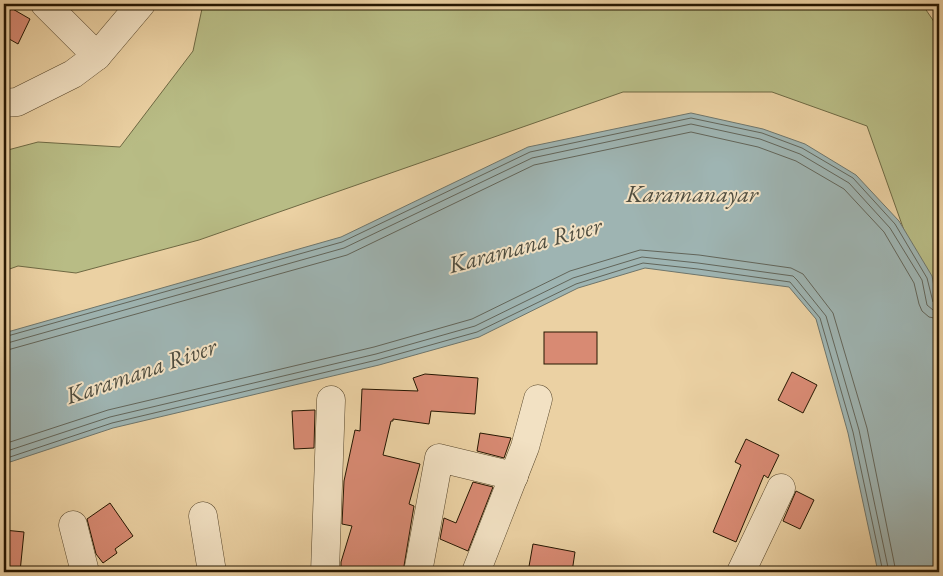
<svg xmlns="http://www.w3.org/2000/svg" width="943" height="576" font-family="'EB Garamond',serif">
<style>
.green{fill:#b8bc85;stroke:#6e6943}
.water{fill:#9eb4b2;stroke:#6e756b}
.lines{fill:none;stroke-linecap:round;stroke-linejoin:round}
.shore{stroke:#62655a;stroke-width:1}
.building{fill:#d88a73;stroke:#251601}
.minor-casing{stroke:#56452a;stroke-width:29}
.minor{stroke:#f2e1c3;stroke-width:28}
.labels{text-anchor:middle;stroke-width:4;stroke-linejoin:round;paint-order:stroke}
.water-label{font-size:24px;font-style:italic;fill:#4f4d3f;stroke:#f2e1c3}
</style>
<rect width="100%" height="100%" fill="#ebd1a3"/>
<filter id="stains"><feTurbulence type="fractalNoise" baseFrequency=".004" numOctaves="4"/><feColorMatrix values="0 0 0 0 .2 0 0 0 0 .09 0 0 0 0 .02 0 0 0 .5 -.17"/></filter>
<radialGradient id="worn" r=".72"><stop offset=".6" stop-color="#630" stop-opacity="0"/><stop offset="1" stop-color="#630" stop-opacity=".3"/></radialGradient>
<path class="green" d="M 203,4 L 377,4 L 384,9 L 393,4 L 922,4 L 939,29 L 939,329 L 867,126 L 772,92 L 623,92 L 199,240 L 76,273 L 18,266 L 4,271 L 4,151 L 38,142 L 120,147 L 193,51 Z"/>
<path class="water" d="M 691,113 L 763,129 L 805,144 L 856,175 L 899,221 L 932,276 L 939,312 L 939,572 L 878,572 L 848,433 L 816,319 L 789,287 L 645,268 L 578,288 L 479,337 L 379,365 L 113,428 L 4,464 L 4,333 L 341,237 L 528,147 Z"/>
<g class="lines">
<g class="shore">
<path d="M 4,337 L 342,242 L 530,152 L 691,118 L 762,133 L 802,148 L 853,178 L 895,224 L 927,278 L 933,302 L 939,305"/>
<path d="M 4,344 L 344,248 L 532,158 L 691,124 L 760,139 L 800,154 L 849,183 L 890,228 L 922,280 L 927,305 L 933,310 L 939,311"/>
<path d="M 4,351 L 347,255 L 534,165 L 691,132 L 758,147 L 796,161 L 844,189 L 884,232 L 914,283 L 919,304 L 922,311 L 929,317 L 939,319"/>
<path d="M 4,444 L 108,410 L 374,347 L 472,319 L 570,271 L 640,250 L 699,255 L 791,268 L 803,274 L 833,313 L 867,428 L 896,572"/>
<path d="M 4,452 L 110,417 L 376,354 L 475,326 L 573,278 L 642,257 L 698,263 L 793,276 L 797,280 L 826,316 L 859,430 L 889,572"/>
<path d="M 4,459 L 112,423 L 377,360 L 477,332 L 576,284 L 643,263 L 698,269 L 790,282 L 820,318 L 853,432 L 883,572"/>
</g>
</g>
<g class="building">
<path d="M 11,8 L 30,19 L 18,44 L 4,36 L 4,23 Z"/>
<rect x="544" y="332" width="53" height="32"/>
<path d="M 792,372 L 817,385 L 803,413 L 778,400 Z"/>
<path d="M 425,374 L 478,378 L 475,414 L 431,411 L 429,424 L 393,419 L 393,421 L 391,421 L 383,455 L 420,464 L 409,504 L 414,506 L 403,572 L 341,572 L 341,562 L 352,526 L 342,524 L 344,481 L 355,430 L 360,431 L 362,389 L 418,391 L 413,378 Z"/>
<path d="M 315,410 L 314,448 L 294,449 L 292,411 Z"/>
<path d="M 480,433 L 511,438 L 504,458 L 477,451 Z"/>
<path d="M 746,439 L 779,455 L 768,478 L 764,475 L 736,542 L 713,532 L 741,465 L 735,462 Z"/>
<path d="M 473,482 L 493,487 L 468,551 L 440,539 L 444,518 L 456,523 Z"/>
<path d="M 796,491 L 814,500 L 800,529 L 783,521 Z"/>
<path d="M 110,503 L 133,536 L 115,549 L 117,553 L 103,563 L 96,554 L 87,519 Z"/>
<path d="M 4,530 L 24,532 L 20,572 L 4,572 Z"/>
<path d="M 533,544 L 575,552 L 572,572 L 528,572 Z"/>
</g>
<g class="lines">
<g class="minor-casing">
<g id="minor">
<path d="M 45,4 L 97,56"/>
<path d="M 4,103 L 17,102 L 73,74 L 97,56 L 141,4"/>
<path d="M 203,516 L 212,572"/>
<path d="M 73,525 L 85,572"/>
<path d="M 325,572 L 331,400"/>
<path d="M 418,572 L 439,458 L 514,476"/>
<path d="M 476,572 L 525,447 L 538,399"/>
<path d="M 741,572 L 781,488"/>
</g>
</g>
<use href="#minor" class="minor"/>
</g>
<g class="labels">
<g class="water-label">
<text x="692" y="202">Karamanayar</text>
<text transform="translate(525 245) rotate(-15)" y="8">Karamana River</text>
<text transform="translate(141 371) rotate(-19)" y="8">Karamana River</text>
</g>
</g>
<rect width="943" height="576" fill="none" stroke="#ebd1a3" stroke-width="20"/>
<rect x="5" y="5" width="933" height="566" fill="none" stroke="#251601" stroke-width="2.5"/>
<rect x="10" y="10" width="923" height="556" fill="none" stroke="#251601"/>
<rect width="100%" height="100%" filter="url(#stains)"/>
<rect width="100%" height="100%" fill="url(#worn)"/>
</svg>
